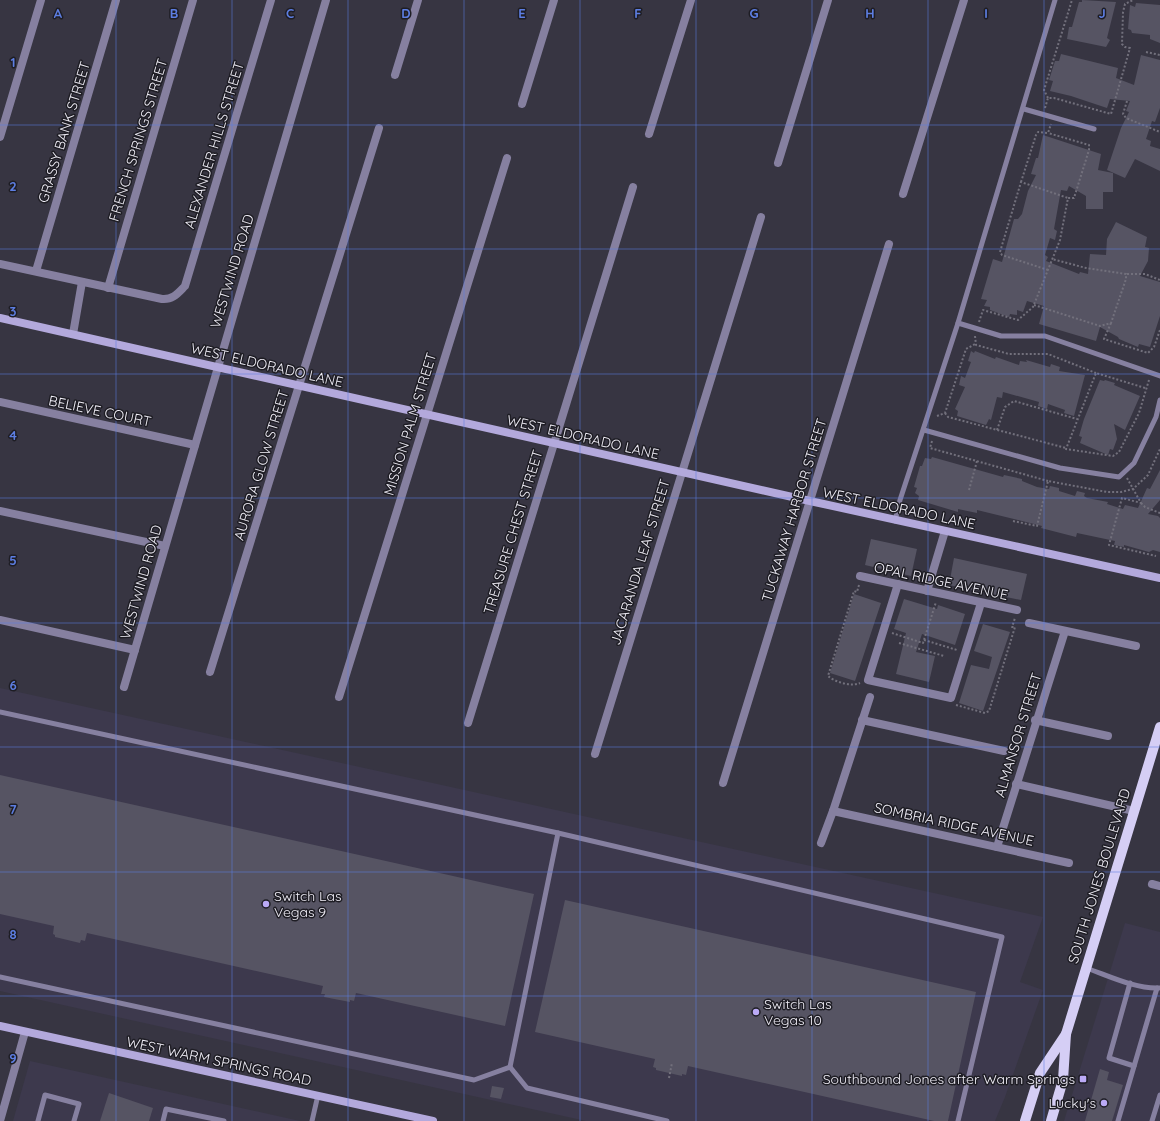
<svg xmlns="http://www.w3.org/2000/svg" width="1160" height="1121" font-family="Quicksand,sans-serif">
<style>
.built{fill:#3d394d}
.building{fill:#565463}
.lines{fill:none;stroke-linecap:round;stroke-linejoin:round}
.path{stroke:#72707c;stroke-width:2;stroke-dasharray:2 2;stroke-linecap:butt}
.lane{stroke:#8680a0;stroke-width:5}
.street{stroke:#8680a0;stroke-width:8}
.secondary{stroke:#b3a9dc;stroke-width:8}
.primary{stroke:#d5cef5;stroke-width:10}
.grid{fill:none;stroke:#5d7ee2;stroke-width:1;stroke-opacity:0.55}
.poi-dot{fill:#bbaaf6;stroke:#1e1d24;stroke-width:1.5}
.labels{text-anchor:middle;stroke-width:3;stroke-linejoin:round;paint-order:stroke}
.street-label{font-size:14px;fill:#f1eff8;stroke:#1e1d24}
.poi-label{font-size:14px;fill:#f1eff8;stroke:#1e1d24;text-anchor:start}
.grid-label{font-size:13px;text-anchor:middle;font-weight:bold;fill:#5d7ee2;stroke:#1e1d24;stroke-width:3;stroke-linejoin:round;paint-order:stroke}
</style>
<rect width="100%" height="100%" fill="#373542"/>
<g class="built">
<path d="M 0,688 L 1043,917 L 1020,982 L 1043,990 L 1005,1097 L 995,1121 L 586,1121 L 0,991 Z"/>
<path d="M 1125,923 L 1160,932 L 1160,1121 L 1064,1121 Z"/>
<path d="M 30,1061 L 300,1121 L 13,1121 Z"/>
</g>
<g class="building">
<path d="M 1082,0 L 1116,2 L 1107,38 L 1110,40 L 1106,47 L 1067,39 L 1069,27 L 1072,27 L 1079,2 L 1082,2 Z"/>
<path d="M 1136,3 L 1160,5 L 1160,43 L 1150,39 L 1150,35 L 1132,33 L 1131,30 L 1128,29 L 1130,5 L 1135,7 Z"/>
<path d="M 1061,54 L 1118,68 L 1116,78 L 1134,85 L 1141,55 L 1160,60 L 1160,108 L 1155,122 L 1152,121 L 1146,139 L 1151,141 L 1150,146 L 1160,149 L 1160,171 L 1135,159 L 1125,178 L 1107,170 L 1121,128 L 1129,112 L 1126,111 L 1130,101 L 1110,99 L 1107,108 L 1071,96 L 1050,91 L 1053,81 L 1049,80 L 1055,61 L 1059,61 Z"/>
<path d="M 1043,135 L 1101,154 L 1098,170 L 1113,173 L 1113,192 L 1103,192 L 1103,209 L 1086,209 L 1086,196 L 1069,186 L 1067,191 L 1061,190 L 1054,229 L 1057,231 L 1055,240 L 1050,238 L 1045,255 L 1048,257 L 1046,261 L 1079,274 L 1080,272 L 1088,274 L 1090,254 L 1106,255 L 1107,239 L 1116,222 L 1147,237 L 1145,247 L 1149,248 L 1148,261 L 1140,276 L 1160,282 L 1160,316 L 1150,347 L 1139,344 L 1138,347 L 1119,339 L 1118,337 L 1100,327 L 1096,341 L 1039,324 L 1044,306 L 1027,301 L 1023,312 L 1017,310 L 1017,315 L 1010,314 L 1009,317 L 990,310 L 990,307 L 984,306 L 987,300 L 981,299 L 993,259 L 1002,262 L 1014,219 L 1018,219 L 1022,214 L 1028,191 L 1036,175 L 1031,174 L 1036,158 L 1038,158 Z"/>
<path d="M 971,351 L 974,353 L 975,351 L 995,359 L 996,357 L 1019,365 L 1020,361 L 1027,362 L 1026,360 L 1050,367 L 1051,364 L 1060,367 L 1059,371 L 1085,375 L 1074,416 L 1064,413 L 1065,410 L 1048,404 L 1047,409 L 1038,406 L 1039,402 L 1003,392 L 1002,398 L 997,397 L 991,420 L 989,419 L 986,425 L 957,416 L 958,411 L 955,409 L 965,387 L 959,385 L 961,376 L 965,378 L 971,362 L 968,361 Z"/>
<path d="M 1100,380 L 1104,381 L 1105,380 L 1115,383 L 1114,385 L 1140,396 L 1125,430 L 1114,424 L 1117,439 L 1113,450 L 1110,449 L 1108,455 L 1080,443 L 1082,437 L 1079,436 L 1084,419 Z"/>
<path d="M 932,457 L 1003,477 L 1004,475 L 1022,479 L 1022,481 L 1037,487 L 1049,489 L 1050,486 L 1059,488 L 1059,491 L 1075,496 L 1077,491 L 1085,493 L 1084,496 L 1087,498 L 1108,502 L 1107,504 L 1123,509 L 1125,505 L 1138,508 L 1147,488 L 1150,489 L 1160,470 L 1160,500 L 1148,514 L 1158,516 L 1160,518 L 1160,552 L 1153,550 L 1149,552 L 1124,545 L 1124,547 L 1114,545 L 1115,541 L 1077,533 L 1076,537 L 1041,528 L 1042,526 L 977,510 L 977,513 L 958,509 L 958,512 L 918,500 L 919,496 L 915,493 L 917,488 L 914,487 L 920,466 L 922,466 L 925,458 L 931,459 Z"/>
<path d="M 871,539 L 917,549 L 911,576 L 865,565 Z"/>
<path d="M 954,558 L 1027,574 L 1021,600 L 949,585 Z"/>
<path d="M 854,594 L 881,603 L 855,681 L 830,673 Z"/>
<path d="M 904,599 L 937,609 L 938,605 L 965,614 L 955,645 L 922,634 L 916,652 L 935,656 L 929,682 L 896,674 L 906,633 L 894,629 Z"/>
<path d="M 983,624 L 1010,632 L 983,711 L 959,703 L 971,665 L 989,669 L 992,657 L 974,651 Z"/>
<path d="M 0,775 L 534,894 L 505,1026 L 356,993 L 354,1001 L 350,1000 L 350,1002 L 324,997 L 325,994 L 321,994 L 323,986 L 87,933 L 85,941 L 81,940 L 80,943 L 55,937 L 55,935 L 53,934 L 54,926 L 0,914 Z"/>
<path d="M 565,900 L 976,992 L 948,1121 L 934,1121 L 688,1066 L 686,1075 L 682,1074 L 682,1076 L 656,1070 L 656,1068 L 653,1067 L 655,1059 L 535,1032 Z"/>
<path d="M 1100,1069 L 1109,1072 L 1107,1080 L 1123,1085 L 1112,1121 L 1085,1121 Z"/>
<path d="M 492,1086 L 504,1088 L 501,1099 L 490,1097 Z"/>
<path d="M 109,1093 L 153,1108 L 149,1121 L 100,1121 Z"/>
</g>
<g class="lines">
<g class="path">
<path d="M 1146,52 L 1160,55"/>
<path d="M 1048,98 L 1044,90 L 1072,0"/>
<path d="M 1127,101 L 1123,114 L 1126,118 L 1160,132"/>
<path d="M 1045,108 L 1048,98 L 1054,98 L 1111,114 L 1130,48 L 1125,47 L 1122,44 L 1123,12 L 1125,4 L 1133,0"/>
<path d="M 1021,182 L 1036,135 L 1038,132 L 1048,133 L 1051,124"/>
<path d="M 1048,270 L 1002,255 L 1000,252 L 1021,182 L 1068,198"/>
<path d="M 1127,274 L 1145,274 L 1160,280"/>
<path d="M 1034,305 L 1100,326 L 1111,323 L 1126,279 L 1126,274 L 1086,268 L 1052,259"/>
<path d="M 979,322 L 983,310 L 1018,320 L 1033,307 L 1060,240 L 1068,198 L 1074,198 L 1089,150 L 1089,145 L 1048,133"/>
<path d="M 1111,323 L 1104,339 L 1148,353 L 1154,347 L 1160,330"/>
<path d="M 975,336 L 976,345 L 1009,354 L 1048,354 L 1096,373"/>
<path d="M 1145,388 L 1096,373 L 1066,449 L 1113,456 L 1119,452 L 1139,413 L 1149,380"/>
<path d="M 945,413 L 948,417 L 1066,448"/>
<path d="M 937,416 L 945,413 L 966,349 L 975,344"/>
<path d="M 997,430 L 1005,407 L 1014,401 L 1077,419"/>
<path d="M 932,441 L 930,448 L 1048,481"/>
<path d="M 1127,478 L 1141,503 L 1122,498 L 1109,545 L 1156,556"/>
<path d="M 969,490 L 977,461"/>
<path d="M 1141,503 L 1145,507 L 1160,513"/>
<path d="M 1013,521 L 1037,526 L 1048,481 L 1107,492 L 1121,492 L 1133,489 L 1148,475 L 1160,449"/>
<path d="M 859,585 L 857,592 L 854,591 L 828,676 C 835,682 851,687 860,683"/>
<path d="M 892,633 L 923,643 L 936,602"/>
<path d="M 924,640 L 957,650"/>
<path d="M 899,643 L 944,656"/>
<path d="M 956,705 L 985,713 L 989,711 L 1015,627 L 1012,627 L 1015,618"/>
<path d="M 669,1078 L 672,1063"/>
</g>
<g class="lane">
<path d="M 1024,109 L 1094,129"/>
<path d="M 958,323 L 1001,336 L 1045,336 L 1160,376"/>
<path d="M 924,430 L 1060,468 L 1119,477 L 1134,463 L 1156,417 L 1160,400"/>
<path d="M 895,521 L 900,500 L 958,323 L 1055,0"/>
<path d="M 0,712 L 558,833 L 1002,937 L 958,1121"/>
<path d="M 1086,968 C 1109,976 1135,989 1159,988"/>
<path d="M 0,977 L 474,1080 L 510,1067 L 527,1088 L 667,1121"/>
<path d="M 1130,983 L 1109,1058 L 1134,1066"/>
<path d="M 510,1067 L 558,833"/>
<path d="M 38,1121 L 45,1095 L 79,1104 L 74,1121"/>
<path d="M 163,1121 L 166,1109 L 224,1121"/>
<path d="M 312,1121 L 318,1095"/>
<path d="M 1118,1121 L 1157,988"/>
<path d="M 1152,1121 L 1160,1095"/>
</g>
<g class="street">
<path d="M 395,75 L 418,0"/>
<path d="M 522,104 L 554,0"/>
<path d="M 649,134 L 691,0"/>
<path d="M 0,137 L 41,0"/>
<path d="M 778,163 L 828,0"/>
<path d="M 903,194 L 964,0"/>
<path d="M 0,264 L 162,299 C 173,300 178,293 185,286 L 271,0"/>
<path d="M 36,271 L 116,0"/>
<path d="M 108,288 L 193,0"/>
<path d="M 73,334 L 82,282"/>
<path d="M 0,402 L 195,445"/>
<path d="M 0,511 L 165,546"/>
<path d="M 860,576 L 1017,610"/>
<path d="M 898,584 L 868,680 L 951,698 L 981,603"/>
<path d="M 927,591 L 945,531"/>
<path d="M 0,620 L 135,650"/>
<path d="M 1029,623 L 1136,646"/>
<path d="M 210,672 L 379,128"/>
<path d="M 124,687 L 326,0"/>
<path d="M 339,697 L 507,158"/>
<path d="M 862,720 L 1004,751"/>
<path d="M 1035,720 L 1108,736"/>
<path d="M 468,723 L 633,187"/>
<path d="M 595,754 L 761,217"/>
<path d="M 723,783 L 889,244"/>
<path d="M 1016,784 L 1134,811"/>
<path d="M 833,811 L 1069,863"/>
<path d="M 821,843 L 833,811 L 870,697"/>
<path d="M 997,847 L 1065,631"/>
<path d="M 1152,884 L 1160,886"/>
<path d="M 0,1121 L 25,1032"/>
</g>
<g class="secondary">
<path d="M 0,318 L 810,501 L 1160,578"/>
<path d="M 0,1026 L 433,1121"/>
</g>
<g class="primary">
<path d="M 1025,1121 L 1040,1073 L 1066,1034"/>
<path d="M 1051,1121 L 1063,1080 L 1066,1034 L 1160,727"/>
</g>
</g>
<path class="grid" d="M 116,0 L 116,1121M 232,0 L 232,1121M 348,0 L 348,1121M 464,0 L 464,1121M 580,0 L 580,1121M 696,0 L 696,1121M 812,0 L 812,1121M 928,0 L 928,1121M 1044,0 L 1044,1121M 0,125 L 1160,125M 0,249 L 1160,249M 0,374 L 1160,374M 0,498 L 1160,498M 0,623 L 1160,623M 0,747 L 1160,747M 0,872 L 1160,872M 0,996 L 1160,996"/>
<g class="poi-dot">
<circle cx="266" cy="904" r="4"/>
<circle cx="756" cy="1012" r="4"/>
<rect x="1079" y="1075" width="8" height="8" rx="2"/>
<circle cx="1104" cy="1103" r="4"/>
</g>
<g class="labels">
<g class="street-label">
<text transform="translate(64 132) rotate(-73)" y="5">GRASSY BANK STREET</text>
<text transform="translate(138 140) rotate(-73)" y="5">FRENCH SPRINGS STREET</text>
<text transform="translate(214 145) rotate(-73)" y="5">ALEXANDER HILLS STREET</text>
<text transform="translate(232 271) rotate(-73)" y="5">WESTWIND ROAD</text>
<text transform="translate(267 365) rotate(13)" y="5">WEST ELDORADO LANE</text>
<text transform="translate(100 411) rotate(12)" y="5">BELIEVE COURT</text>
<text transform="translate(410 424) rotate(-73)" y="5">MISSION PALM STREET</text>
<text transform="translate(583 437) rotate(13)" y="5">WEST ELDORADO LANE</text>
<text transform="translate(261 465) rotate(-73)" y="5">AURORA GLOW STREET</text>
<text transform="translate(899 508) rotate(12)" y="5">WEST ELDORADO LANE</text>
<text transform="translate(794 510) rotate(-73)" y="5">TUCKAWAY HARBOR STREET</text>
<text transform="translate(513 532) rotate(-73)" y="5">TREASURE CHEST STREET</text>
<text transform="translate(640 562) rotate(-73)" y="5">JACARANDA LEAF STREET</text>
<text transform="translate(941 581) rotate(12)" y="5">OPAL RIDGE AVENUE</text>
<text transform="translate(141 582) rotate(-74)" y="5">WESTWIND ROAD</text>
<text transform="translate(1018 735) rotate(-73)" y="5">ALMANSOR STREET</text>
<text transform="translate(954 824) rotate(12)" y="5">SOMBRIA RIDGE AVENUE</text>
<text transform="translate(1099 876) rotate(-73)" y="5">SOUTH JONES BOULEVARD</text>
<text transform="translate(219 1061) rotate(12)" y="5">WEST WARM SPRINGS ROAD</text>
</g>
<g class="poi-label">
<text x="274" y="901">Switch Las<tspan x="274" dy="16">Vegas 9</tspan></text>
<text x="764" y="1009">Switch Las<tspan x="764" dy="16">Vegas 10</tspan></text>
<text x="1075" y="1084" text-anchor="end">Southbound Jones after Warm Springs</text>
<text x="1096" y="1108" text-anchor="end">Lucky's</text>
</g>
</g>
<g class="grid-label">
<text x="58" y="18">A</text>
<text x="174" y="18">B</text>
<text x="290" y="18">C</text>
<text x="406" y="18">D</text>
<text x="522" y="18">E</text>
<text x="638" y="18">F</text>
<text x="754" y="18">G</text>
<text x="870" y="18">H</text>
<text x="986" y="18">I</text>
<text x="1102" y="18">J</text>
<text x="13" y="67">1</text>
<text x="13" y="191">2</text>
<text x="13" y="316">3</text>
<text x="13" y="440">4</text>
<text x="13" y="565">5</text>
<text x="13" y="690">6</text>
<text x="13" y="814">7</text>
<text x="13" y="939">8</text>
<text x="13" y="1063">9</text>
</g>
</svg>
